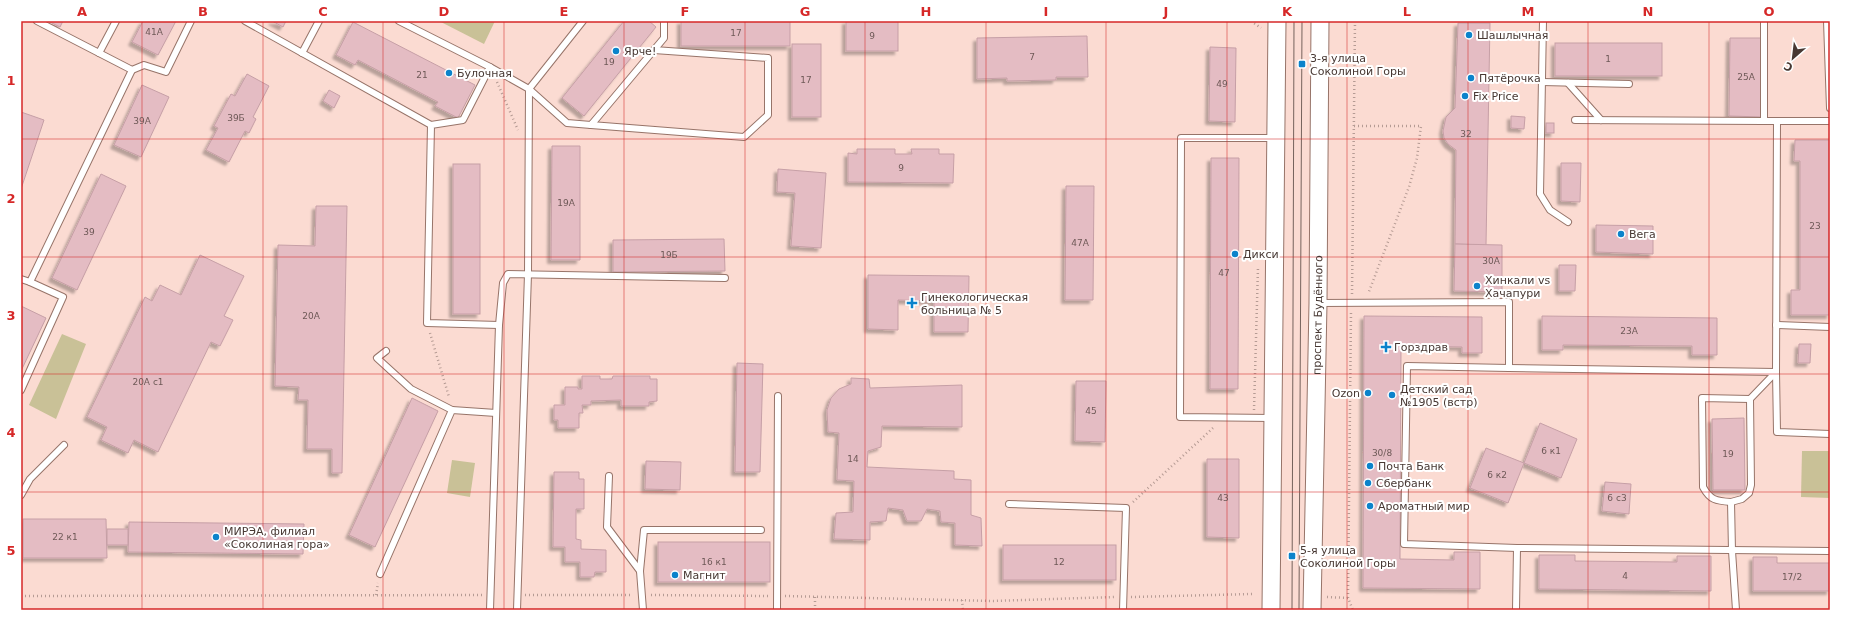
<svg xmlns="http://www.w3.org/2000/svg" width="1851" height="631" font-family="'DejaVu Sans',sans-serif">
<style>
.green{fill:#c9c197}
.building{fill:#e4bcc3;stroke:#c69fa6;filter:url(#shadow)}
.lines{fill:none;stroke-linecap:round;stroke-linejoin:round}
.service-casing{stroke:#977469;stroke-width:8}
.secondary-casing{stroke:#977469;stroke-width:19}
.path{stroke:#b59b94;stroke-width:2.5;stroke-dasharray:1 3;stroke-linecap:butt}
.service{stroke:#fff;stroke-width:6}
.secondary{stroke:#fff;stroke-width:17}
.tram{stroke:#75625c;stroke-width:1}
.grid{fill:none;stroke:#d62828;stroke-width:1;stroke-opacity:0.55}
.poi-dot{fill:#0b83cb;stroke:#fff;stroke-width:1.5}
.labels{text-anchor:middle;stroke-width:4;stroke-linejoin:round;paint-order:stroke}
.number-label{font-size:9px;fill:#6e5957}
.poi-label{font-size:11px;fill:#473833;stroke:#fff;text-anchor:start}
.street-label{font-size:11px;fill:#473833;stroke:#fff}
.neatline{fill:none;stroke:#d62828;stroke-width:1.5}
.grid-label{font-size:13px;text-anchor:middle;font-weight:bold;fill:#d62828}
</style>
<defs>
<filter id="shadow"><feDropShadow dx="-3.5" dy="3.5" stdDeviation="1" flood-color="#0004"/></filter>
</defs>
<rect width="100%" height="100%" fill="#fbdbd2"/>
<g class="green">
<path d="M 439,21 L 495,21 L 484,44 Z"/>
<path d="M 62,334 L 86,344 L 56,419 L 29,405 Z"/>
<path d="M 1802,451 L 1830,451 L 1830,498 L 1801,497 Z"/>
<path d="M 452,460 L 475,463 L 470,497 L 447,493 Z"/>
</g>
<g class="building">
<path d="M 48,21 L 63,21 L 60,27 Z"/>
<path d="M 143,21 L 176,21 L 158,55 L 132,42 Z"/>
<path d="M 272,21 L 286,21 L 283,27 Z"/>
<path d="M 624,21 L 649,21 L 656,27 L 584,116 L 562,98 Z"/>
<rect x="681" y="21" width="109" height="25"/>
<rect x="846" y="21" width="52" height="30"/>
<path d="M 353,22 L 475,85 L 458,118 L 435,106 L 438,102 L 358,60 L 355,65 L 336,55 Z"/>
<path d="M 1458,23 L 1490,23 L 1486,245 L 1455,244 L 1456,150 L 1448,144 L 1444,138 L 1443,131 L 1446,117 L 1455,108 Z"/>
<path d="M 1087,36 L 1088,77 L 1056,77 L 1056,80 L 1007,81 L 1007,78 L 977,79 L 977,38 Z"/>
<path d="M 1730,38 L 1762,38 L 1762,117 L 1729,116 Z"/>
<rect x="1555" y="43" width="107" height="33"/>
<rect x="792" y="44" width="29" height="73"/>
<path d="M 1210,47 L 1236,48 L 1235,122 L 1209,121 Z"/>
<path d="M 247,74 L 269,86 L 253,117 L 256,119 L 249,133 L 245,131 L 229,162 L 206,150 L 218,128 L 214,126 L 231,94 L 235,96 Z"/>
<path d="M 142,85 L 169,97 L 141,157 L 114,145 Z"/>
<path d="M 329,90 L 340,96 L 334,108 L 323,101 Z"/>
<path d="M 21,112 L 44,120 L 21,189 Z"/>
<path d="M 1511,116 L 1525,117 L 1524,129 L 1511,128 Z"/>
<rect x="1546" y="123" width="8" height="10"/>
<path d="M 1795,140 L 1830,140 L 1830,315 L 1791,315 L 1791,290 L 1800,290 L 1800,161 L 1794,161 Z"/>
<path d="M 552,146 L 580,146 L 580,260 L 551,260 Z"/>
<path d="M 857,149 L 895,149 L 895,154 L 912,154 L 911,149 L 939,149 L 939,154 L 954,154 L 953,183 L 848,182 L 848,153 L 857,154 Z"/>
<path d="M 1211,158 L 1239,158 L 1238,389 L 1210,389 Z"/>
<path d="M 1561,163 L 1581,163 L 1580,202 L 1561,201 Z"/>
<rect x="453" y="164" width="27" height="150"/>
<path d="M 778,169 L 826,173 L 821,248 L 791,246 L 795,193 L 777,192 Z"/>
<path d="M 101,174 L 126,186 L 77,290 L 52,278 Z"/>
<path d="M 1066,186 L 1094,186 L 1093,300 L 1065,300 Z"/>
<path d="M 316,206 L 347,206 L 342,473 L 332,473 L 332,449 L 307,449 L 308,400 L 298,400 L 299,387 L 275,386 L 278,245 L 315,246 Z"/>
<path d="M 1596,225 L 1653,226 L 1653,254 L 1596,252 Z"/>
<path d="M 724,239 L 725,271 L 613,272 L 613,240 Z"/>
<path d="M 1455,244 L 1502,245 L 1502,292 L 1454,291 Z"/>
<path d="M 200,255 L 244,276 L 224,316 L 233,320 L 220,346 L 211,342 L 158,452 L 134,440 L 128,453 L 101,440 L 107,427 L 87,417 L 145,297 L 152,301 L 160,285 L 181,295 Z"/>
<path d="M 1559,265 L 1576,265 L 1575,291 L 1559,291 Z"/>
<path d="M 868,275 L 969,276 L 968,332 L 934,332 L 934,301 L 898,300 L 898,330 L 868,329 Z"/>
<path d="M 21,306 L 46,318 L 21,371 Z"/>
<path d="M 1364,316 L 1482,317 L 1482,353 L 1462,353 L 1462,347 L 1401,346 L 1400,559 L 1454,560 L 1454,552 L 1480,552 L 1480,589 L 1363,588 Z"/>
<path d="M 1542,316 L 1717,318 L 1717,355 L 1692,355 L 1692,346 L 1563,345 L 1563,350 L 1542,350 Z"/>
<path d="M 1799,344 L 1811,344 L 1810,363 L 1798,363 Z"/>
<path d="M 737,363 L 763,364 L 760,472 L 735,472 Z"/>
<path d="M 582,376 L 600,376 L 600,379 L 612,379 L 613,376 L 650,376 L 650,379 L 657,379 L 657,401 L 649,402 L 649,406 L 621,406 L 621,400 L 591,401 L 591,405 L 582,405 L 583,413 L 579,413 L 579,428 L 558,428 L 558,420 L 554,420 L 554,405 L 565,405 L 565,387 L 578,387 L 578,389 L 582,389 Z"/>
<path d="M 851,378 L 869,379 L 870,388 L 962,385 L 962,427 L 882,426 L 881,447 L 868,451 L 867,467 L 954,471 L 954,479 L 971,480 L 971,515 L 981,518 L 982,546 L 955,545 L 955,523 L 941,522 L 940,511 L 927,509 L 921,521 L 907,521 L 903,510 L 888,508 L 886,521 L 870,522 L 870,540 L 834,539 L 836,513 L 853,512 L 854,481 L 837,480 L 839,433 L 828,432 L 827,410 L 831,398 L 839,389 L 851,384 Z"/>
<path d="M 1076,381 L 1106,381 L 1105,442 L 1075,441 Z"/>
<path d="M 412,398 L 438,411 L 375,547 L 349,535 Z"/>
<path d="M 1744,418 L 1745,490 L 1713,490 L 1712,419 Z"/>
<path d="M 1540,423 L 1577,439 L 1561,478 L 1524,463 Z"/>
<path d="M 1486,448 L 1524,463 L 1508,503 L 1470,488 Z"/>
<path d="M 1207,459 L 1239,459 L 1239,538 L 1207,537 Z"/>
<path d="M 646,461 L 681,462 L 680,490 L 645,489 Z"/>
<path d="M 554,472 L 579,472 L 579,479 L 584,479 L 584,509 L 576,509 L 576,539 L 581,540 L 581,549 L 606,550 L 606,572 L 595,572 L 594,577 L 580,577 L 580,562 L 565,562 L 565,547 L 553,547 Z"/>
<path d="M 1605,482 L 1631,484 L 1629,514 L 1602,511 Z"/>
<path d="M 23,519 L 106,519 L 107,558 L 23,558 Z"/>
<path d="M 129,522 L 304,524 L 303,554 L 128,552 Z"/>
<rect x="107" y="529" width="21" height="16"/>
<rect x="658" y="542" width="112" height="40"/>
<rect x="1003" y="545" width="113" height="35"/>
<path d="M 1539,555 L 1575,555 L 1575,561 L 1677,562 L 1677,556 L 1711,556 L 1711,591 L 1539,589 Z"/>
<path d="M 1753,557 L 1777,557 L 1777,563 L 1830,563 L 1830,591 L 1753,591 Z"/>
</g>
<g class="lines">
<g class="service-casing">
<g id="service">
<path d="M 37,21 L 132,70 L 144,65 L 166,72 L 191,21"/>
<path d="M 245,21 L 431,125"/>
<path d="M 399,21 L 490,67 L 529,89 L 567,123 L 591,125 L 664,38 L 664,21"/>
<path d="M 1543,21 L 1540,194 L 1550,210 L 1568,222"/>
<path d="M 1764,21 L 1764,121 L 1830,121"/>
<path d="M 1827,21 L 1830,108"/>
<path d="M 99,53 L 116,21"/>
<path d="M 302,53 L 319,21"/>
<path d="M 490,67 L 463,120 L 431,125 L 427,323 L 499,325"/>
<path d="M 1542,82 L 1629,84"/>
<path d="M 1568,83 L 1601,120"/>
<path d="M 1575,120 L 1764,121"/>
<path d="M 591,125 L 744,137 L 768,115 L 768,58 L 654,50"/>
<path d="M 21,279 L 30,282"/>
<path d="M 1319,303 L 1509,302 L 1509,368 L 1407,366 L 1404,544 L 1517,548"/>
<path d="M 1776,325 L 1830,327"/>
<path d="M 386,351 L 377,358 L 411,389 L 452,410"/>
<path d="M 1509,368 L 1776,372 L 1777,432 L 1830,434"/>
<path d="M 21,390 L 63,297 L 30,282 L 132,70"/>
<path d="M 1273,418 L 1180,417 L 1181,138 L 1275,138"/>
<path d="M 609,476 L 607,527 L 640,571 L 643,610"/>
<path d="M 21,495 L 30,479 L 64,445"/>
<path d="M 1731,502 C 1716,501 1710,500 1703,487 L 1702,398 L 1750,399"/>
<path d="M 1009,504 L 1126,508 L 1123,610"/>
<path d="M 640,571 L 644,530 L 761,530"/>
<path d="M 380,574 L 452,410 L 496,413"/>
<path d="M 490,610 L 499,325 L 503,283 L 508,274 L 725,278"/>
<path d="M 517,610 L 528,274 L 529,89 L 583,21"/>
<path d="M 777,610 L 778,396"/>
<path d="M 1516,610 L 1517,548 L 1830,551"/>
<path d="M 1736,610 L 1732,551 L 1731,502 L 1742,499 L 1749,493 L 1751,485 L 1750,399 L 1776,372 L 1777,121"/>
</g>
</g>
<g class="secondary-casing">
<g id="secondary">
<path d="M 1271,610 L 1277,21"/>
<path id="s1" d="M 1312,610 L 1318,303 L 1320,21"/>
</g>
</g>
<g class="path">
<path d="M 1251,21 L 1261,28"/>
<path d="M 497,82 L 518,130"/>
<path d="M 1354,126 L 1421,126 L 1417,158 L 1409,187 L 1368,294"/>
<path d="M 1352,294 L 1355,21"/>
<path d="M 430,333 L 449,397"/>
<path d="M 1254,410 L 1258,267"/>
<path d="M 1133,502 L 1213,428"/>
<path d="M 376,595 L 378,583"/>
<path d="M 525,595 L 632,595"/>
<path d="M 651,595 L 768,596"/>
<path d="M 21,596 L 482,595"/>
<path d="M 785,596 L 993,601 L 1114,597"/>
<path d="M 815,597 L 815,610"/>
<path d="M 1131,597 L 1252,594"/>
<path d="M 1327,597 L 1348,598 L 1353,610"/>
<path d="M 1348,598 L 1351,311"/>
<path d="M 962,600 L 963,610"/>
</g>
<use href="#service" class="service"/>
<use href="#secondary" class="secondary"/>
<g class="tram">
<path d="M 1292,610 L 1294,21"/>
<path d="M 1299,610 L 1302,21"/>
</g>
</g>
<path class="grid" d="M 142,21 L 142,610M 263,21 L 263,610M 383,21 L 383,610M 504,21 L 504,610M 624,21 L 624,610M 745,21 L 745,610M 865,21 L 865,610M 986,21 L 986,610M 1106,21 L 1106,610M 1227,21 L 1227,610M 1347,21 L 1347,610M 1468,21 L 1468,610M 1588,21 L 1588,610M 1709,21 L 1709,610M 21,139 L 1830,139M 21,257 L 1830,257M 21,374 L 1830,374M 21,492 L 1830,492"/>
<g class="poi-dot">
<circle cx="1469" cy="35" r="4"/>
<circle cx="616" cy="51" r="4"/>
<rect x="1298" y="60" width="8" height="8" rx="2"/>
<circle cx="449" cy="73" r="4"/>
<circle cx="1471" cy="78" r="4"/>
<circle cx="1465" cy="96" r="4"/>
<circle cx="1621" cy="234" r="4"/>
<circle cx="1235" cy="254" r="4"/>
<circle cx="1477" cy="286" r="4"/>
<path d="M910 297h4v4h4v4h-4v4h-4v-4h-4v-4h4z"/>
<path d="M1384 341h4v4h4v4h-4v4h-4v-4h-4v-4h4z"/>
<circle cx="1368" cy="393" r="4"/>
<circle cx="1392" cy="395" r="4"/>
<circle cx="1370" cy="466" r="4"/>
<circle cx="1368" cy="483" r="4"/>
<circle cx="1370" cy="506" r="4"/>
<circle cx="216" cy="537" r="4"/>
<rect x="1288" y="552" width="8" height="8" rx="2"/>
<circle cx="675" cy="575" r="4"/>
</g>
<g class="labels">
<g class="number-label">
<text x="154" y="35">41А</text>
<text x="736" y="36">17</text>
<text x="872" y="39">9</text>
<text x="1032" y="60">7</text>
<text x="1608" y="62">1</text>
<text x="609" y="65">19</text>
<text x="422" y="78">21</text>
<text x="1746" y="80">25А</text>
<text x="806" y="83">17</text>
<text x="1222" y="87">49</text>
<text x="236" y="121">39Б</text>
<text x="142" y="124">39А</text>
<text x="1466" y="137">32</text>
<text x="901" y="171">9</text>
<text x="566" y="206">19А</text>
<text x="1815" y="229">23</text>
<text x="89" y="235">39</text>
<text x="1080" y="246">47А</text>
<text x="669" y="258">19Б</text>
<text x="1491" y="264">30А</text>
<text x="1224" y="276">47</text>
<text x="311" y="319">20А</text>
<text x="1629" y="334">23А</text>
<text x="148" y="385">20А с1</text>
<text x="1091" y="414">45</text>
<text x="1551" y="454">6 к1</text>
<text x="1382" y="456">30/8</text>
<text x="1728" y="457">19</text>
<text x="853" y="462">14</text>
<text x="1497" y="478">6 к2</text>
<text x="1223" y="501">43</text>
<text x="1617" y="501">6 с3</text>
<text x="65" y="540">22 к1</text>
<text x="714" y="565">16 к1</text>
<text x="1059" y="565">12</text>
<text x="1625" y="579">4</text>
<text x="1792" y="580">17/2</text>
</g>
<g class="poi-label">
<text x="1477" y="39">Шашлычная</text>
<text x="624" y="55">Ярче!</text>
<text x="1310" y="62">3-я улица<tspan x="1310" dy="13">Соколиной Горы</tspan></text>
<text x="457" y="77">Булочная</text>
<text x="1479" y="82">Пятёрочка</text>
<text x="1473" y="100">Fix Price</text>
<text x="1629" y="238">Вега</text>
<text x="1243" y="258">Дикси</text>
<text x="1485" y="284">Хинкали vs<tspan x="1485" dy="13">Хачапури</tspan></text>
<text x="921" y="301">Гинекологическая<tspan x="921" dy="13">больница № 5</tspan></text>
<text x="1394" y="351">Горздрав</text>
<text x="1400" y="393">Детский сад<tspan x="1400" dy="13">№1905 (встр)</tspan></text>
<text x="1360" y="397" text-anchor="end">Ozon</text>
<text x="1378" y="470">Почта Банк</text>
<text x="1376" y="487">Сбербанк</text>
<text x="1378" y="510">Ароматный мир</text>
<text x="224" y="535">МИРЭА, филиал<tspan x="224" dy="13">«Соколиная гора»</tspan></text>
<text x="1300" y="554">5-я улица<tspan x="1300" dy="13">Соколиной Горы</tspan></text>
<text x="683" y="579">Магнит</text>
</g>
<g class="street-label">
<text dy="4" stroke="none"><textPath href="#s1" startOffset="295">проспект Будённого</textPath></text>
</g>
</g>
<rect width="1851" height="631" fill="none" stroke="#ffffff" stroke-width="44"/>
<g transform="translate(1793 58) rotate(208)" stroke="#ffffff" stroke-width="3" paint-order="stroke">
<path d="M0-3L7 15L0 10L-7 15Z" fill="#473833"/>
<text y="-6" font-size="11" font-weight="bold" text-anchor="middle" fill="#473833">С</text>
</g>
<rect x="22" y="22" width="1807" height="587" class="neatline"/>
<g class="grid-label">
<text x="82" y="16">A</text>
<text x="203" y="16">B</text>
<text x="323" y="16">C</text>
<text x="444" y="16">D</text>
<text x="564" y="16">E</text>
<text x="685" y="16">F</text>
<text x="805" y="16">G</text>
<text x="926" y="16">H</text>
<text x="1046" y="16">I</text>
<text x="1166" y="16">J</text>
<text x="1287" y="16">K</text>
<text x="1407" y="16">L</text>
<text x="1528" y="16">M</text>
<text x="1648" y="16">N</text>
<text x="1769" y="16">O</text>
<text x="11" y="85">1</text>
<text x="11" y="203">2</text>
<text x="11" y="320">3</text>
<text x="11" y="437">4</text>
<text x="11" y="555">5</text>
</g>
</svg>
